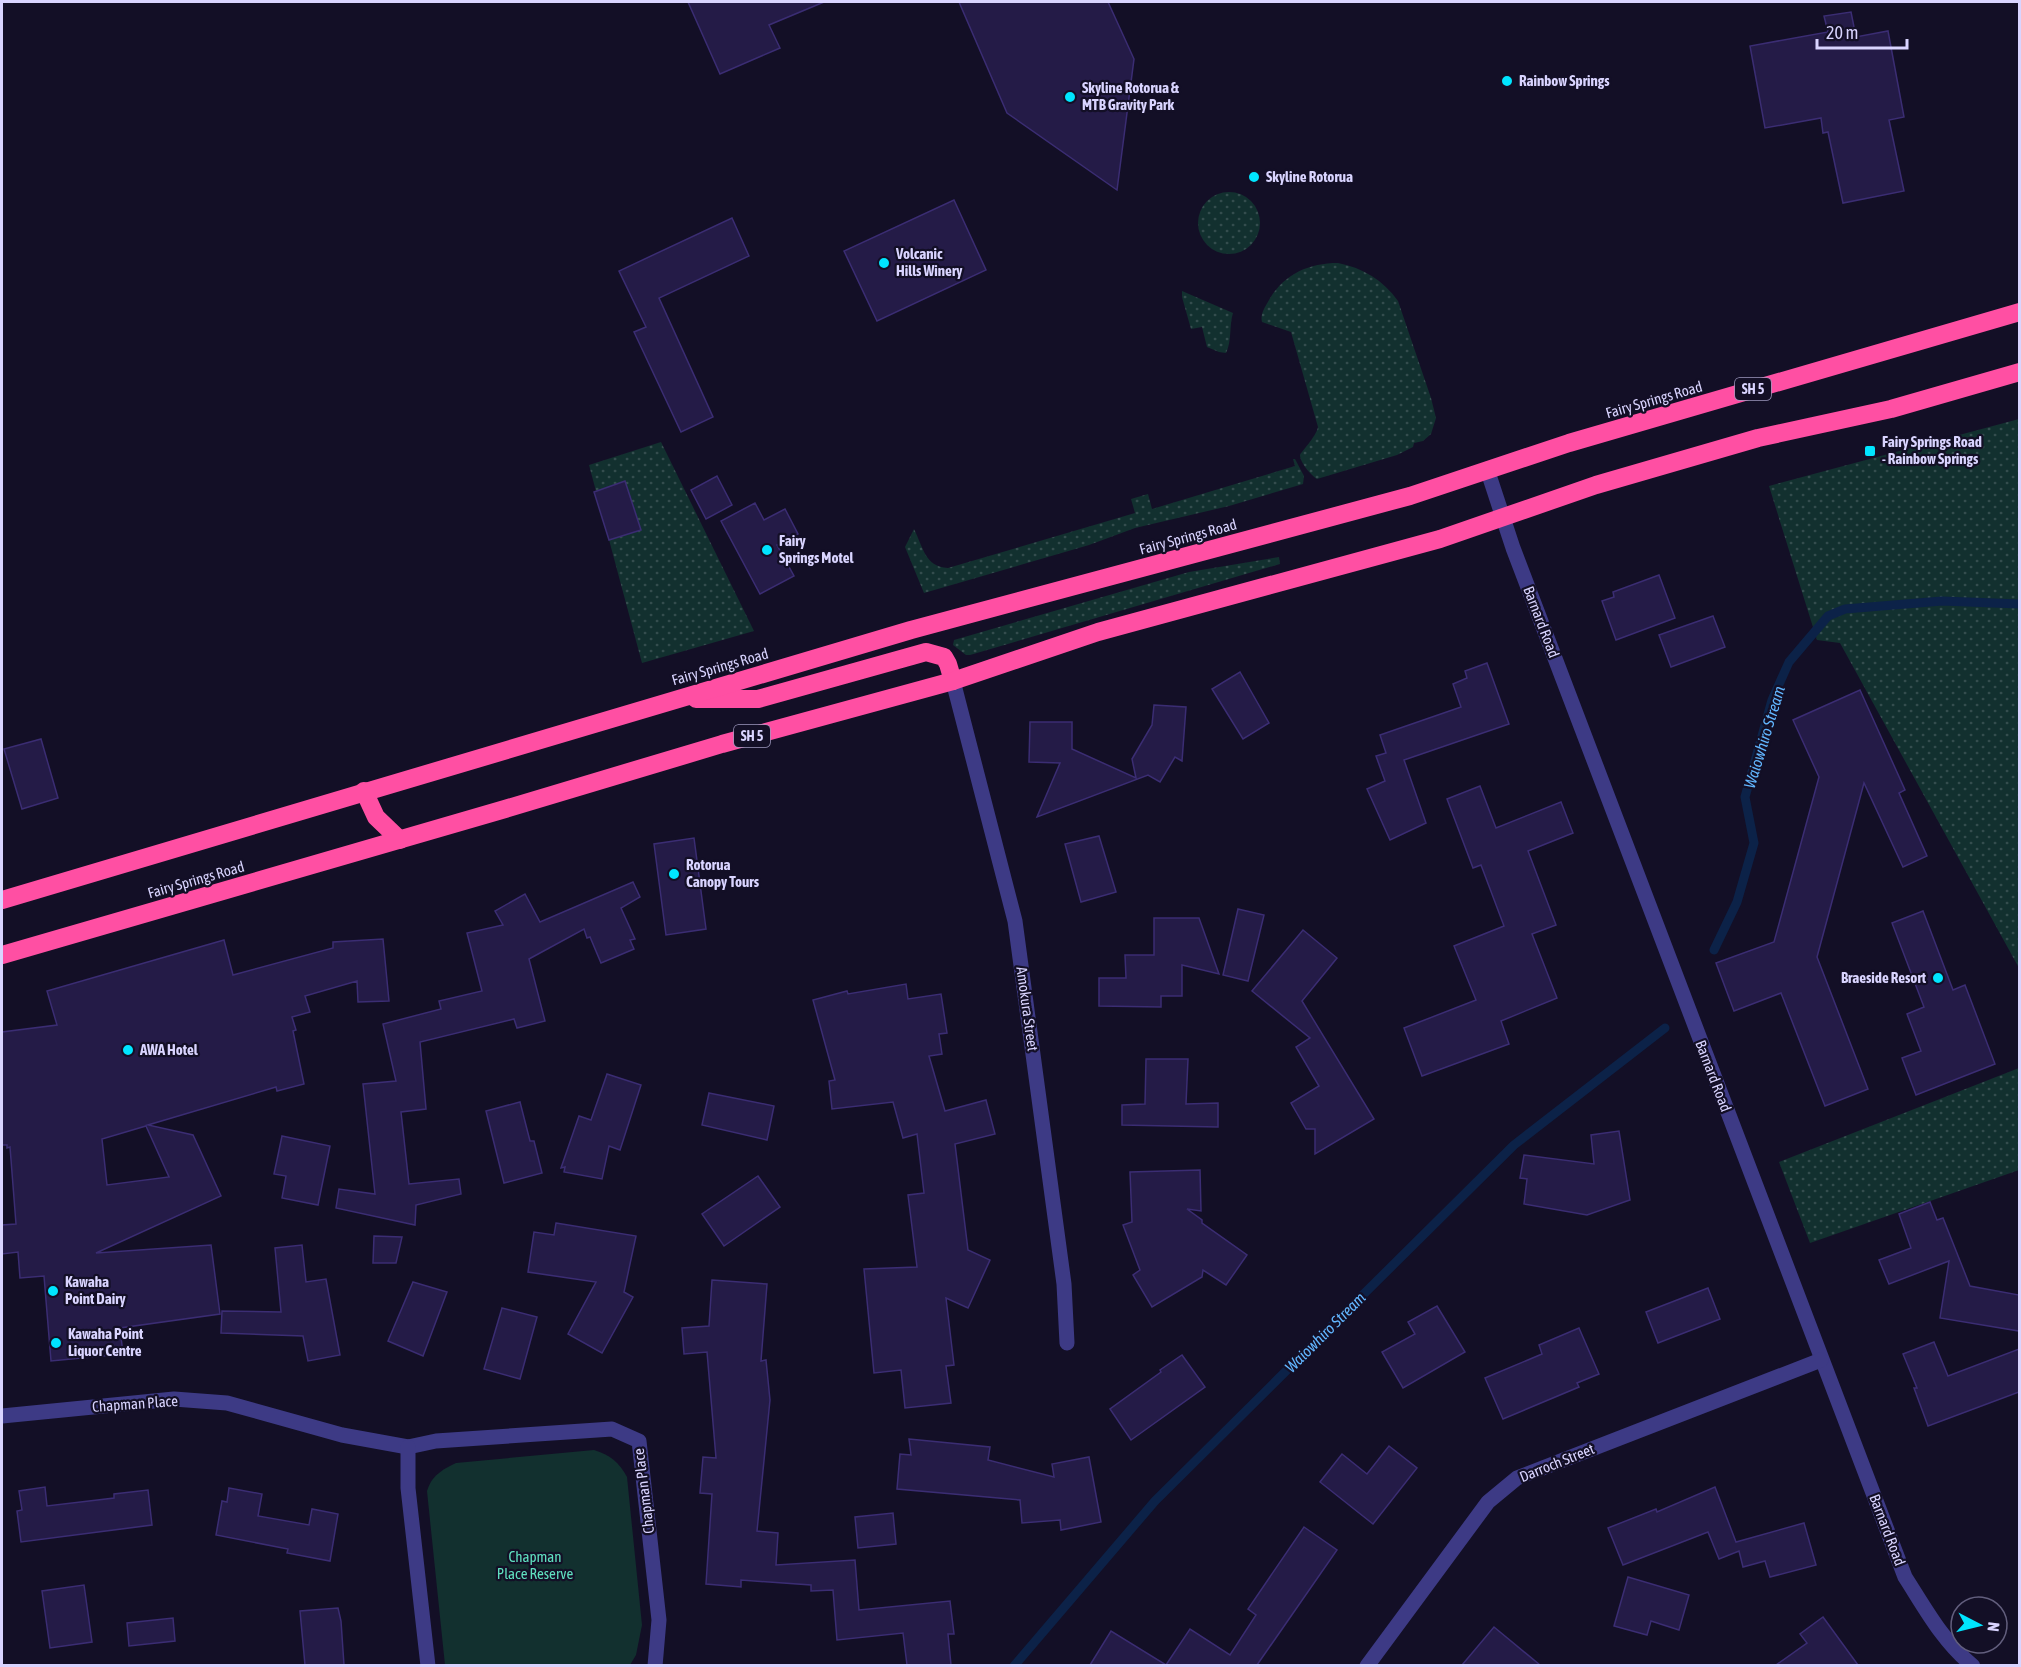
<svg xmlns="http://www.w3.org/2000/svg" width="2021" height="1667" font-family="'Asap Condensed',sans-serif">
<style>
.grass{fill:url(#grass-dots)}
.park{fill:#12302f}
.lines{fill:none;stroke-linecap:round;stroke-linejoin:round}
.stream{stroke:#0c2248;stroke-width:9}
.building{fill:#241b47;stroke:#3b2d73;stroke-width:1.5;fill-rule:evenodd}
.street{stroke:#3d3a85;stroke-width:15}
.highway{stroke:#ff4fa3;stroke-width:18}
.poi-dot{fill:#00e5ff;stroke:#130f26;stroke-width:2}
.labels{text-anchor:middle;stroke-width:4.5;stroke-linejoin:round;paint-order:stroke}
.shield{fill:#130f26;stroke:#9e99be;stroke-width:1.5}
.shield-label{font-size:14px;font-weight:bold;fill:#d9d4ff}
.poi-label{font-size:15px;font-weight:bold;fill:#d9d4ff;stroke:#130f26;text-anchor:start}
.street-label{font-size:15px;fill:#d9d4ff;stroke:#130f26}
.park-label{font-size:15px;fill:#5fe0c0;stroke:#130f26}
.water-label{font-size:16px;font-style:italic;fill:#62b6ff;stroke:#130f26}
</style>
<defs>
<pattern id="grass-dots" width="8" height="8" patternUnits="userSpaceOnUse" patternTransform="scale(1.5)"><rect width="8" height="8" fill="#12302f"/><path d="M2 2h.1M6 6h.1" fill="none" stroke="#344d4e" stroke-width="1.8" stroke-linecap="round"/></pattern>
</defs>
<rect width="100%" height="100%" fill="#130f26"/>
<g class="grass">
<circle cx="1229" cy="223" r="31"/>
<path d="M 1338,263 C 1363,268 1383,280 1398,301 L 1431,398 L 1436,418 L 1431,434 L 1423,441 L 1414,443 L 1413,447 L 1397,455 L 1317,479 C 1311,475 1300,463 1300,455 C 1301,452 1316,437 1318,427 L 1291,332 L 1262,322 C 1260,314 1265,307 1269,300 C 1284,274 1309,263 1338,263 Z"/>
<path d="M 1182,291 L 1233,313 C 1229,325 1232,341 1226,353 L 1219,352 L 1207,347 L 1202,327 L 1191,329 L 1182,297 Z"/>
<path d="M 2019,419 L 2020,419 L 2019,968 L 1840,643 L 1817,640 L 1769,486 Z"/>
<path d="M 661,442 L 754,631 L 642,663 L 589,465 Z"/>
<path d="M 1293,459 L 1295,459 L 1304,476 L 1303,484 L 1229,506 L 1135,528 L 1089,545 L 924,593 L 905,547 L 914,529 C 923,547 925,567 948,568 L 1135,513 L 1131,499 L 1148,494 L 1152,509 L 1295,466 Z"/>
<path d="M 1279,557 L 1280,564 L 970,655 L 966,655 L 953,645 L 954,640 L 1189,572 Z"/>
<path d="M 2019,1068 L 2019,1170 L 1810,1243 L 1779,1162 Z"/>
</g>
<path class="park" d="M 594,1450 C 610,1455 619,1462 627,1477 L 642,1625 L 636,1655 L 630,1665 L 445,1665 L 427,1491 C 432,1475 442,1470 456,1463 Z"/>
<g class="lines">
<g class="stream">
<path d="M 1714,950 L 1737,902 L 1754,843 L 1745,797 L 1772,700 L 1789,662 L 1828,616 L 1845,609 L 1942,601 L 2020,604"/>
<path d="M 1014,1666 L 1155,1501 L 1514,1145 L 1665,1028"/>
</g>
</g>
<g class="building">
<path d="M 688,2 L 824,2 L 769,25 L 780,48 L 720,74 Z"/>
<path d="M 959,2 L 1108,2 L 1134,59 L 1117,190 L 1007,113 Z"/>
<path d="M 1851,12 L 1856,37 L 1888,31 L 1904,117 L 1889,120 L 1904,191 L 1843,203 L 1828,132 L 1823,133 L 1821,118 L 1765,128 L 1750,46 L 1828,32 L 1824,16 Z"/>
<path d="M 954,200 L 986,270 L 877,321 L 844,251 Z"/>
<path d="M 732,218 L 749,256 L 659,298 L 713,417 L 681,432 L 634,332 L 646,327 L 619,271 Z"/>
<path d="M 717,476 L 732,505 L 706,519 L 691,490 Z"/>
<path d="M 625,481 L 641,530 L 609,540 L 594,492 Z"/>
<path d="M 755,503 L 764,520 L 785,509 L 798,534 L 777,545 L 794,576 L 760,594 L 721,521 Z"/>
<path d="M 1659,575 L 1675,618 L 1616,640 L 1602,601 L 1614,597 L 1613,592 Z"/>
<path d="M 1713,616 L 1725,647 L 1671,667 L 1659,635 Z"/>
<path d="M 1487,663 L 1509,724 L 1404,760 L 1426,823 L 1390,840 L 1367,789 L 1385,781 L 1376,756 L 1386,753 L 1380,735 L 1461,707 L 1453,684 L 1467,678 L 1465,671 Z"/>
<path d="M 1240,672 L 1269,723 L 1243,739 L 1212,689 Z"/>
<path d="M 1860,690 L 1905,790 L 1899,793 L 1927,856 L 1903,867 L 1864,783 L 1817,957 L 1868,1089 L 1825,1106 L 1781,993 L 1734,1011 L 1716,963 L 1774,942 L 1819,777 L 1793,720 Z"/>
<path d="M 1154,705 L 1186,707 L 1182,761 L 1175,757 L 1160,782 L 1148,775 L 1037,817 L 1060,763 L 1029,762 L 1030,722 L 1072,722 L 1072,749 L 1136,778 L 1132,759 L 1152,725 Z"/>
<path d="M 41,739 L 58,798 L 22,809 L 4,749 Z"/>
<path d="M 1480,786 L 1496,828 L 1561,802 L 1573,833 L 1528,851 L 1556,925 L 1532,934 L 1557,998 L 1501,1021 L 1509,1044 L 1422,1076 L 1404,1028 L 1476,1000 L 1454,946 L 1504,926 L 1481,865 L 1473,868 L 1447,799 Z"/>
<path d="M 1099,836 L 1116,892 L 1081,902 L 1065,844 Z"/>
<path d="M 694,838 L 706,929 L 666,935 L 654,844 Z"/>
<path d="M 633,882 L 640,897 L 621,908 L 635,939 L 630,940 L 634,949 L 601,963 L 590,937 L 587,938 L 584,929 L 529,959 L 545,1021 L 517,1028 L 514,1019 L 420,1042 L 426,1109 L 401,1112 L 409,1184 L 459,1179 L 461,1194 L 416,1205 L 415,1225 L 336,1208 L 339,1189 L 375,1194 L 363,1084 L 396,1081 L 383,1024 L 441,1009 L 439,1001 L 482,991 L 467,933 L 503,925 L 495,911 L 525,894 L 540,922 Z"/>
<path d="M 1238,909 L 1264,915 L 1248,981 L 1223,975 Z"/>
<path d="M 1923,911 L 1953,990 L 1965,985 L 1995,1064 L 1916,1095 L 1902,1058 L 1921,1051 L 1907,1014 L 1924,1007 L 1892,923 Z"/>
<path d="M 1154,918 L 1199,918 L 1219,974 L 1182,965 L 1182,996 L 1161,996 L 1161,1007 L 1099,1006 L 1099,978 L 1126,978 L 1125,955 L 1154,955 Z"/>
<path d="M 1303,930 L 1337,958 L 1302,1001 L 1374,1119 L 1315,1154 L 1315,1129 L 1306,1129 L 1291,1103 L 1319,1086 L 1296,1047 L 1310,1038 L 1252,991 Z"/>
<path d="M 383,939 L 389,1001 L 358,1002 L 357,981 L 305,996 L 310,1012 L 292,1017 L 296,1030 L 293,1031 L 304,1084 L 277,1091 L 276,1087 L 148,1125 L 193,1135 L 221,1196 L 96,1253 L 211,1245 L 220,1314 L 120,1328 L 123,1354 L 51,1361 L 44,1276 L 20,1278 L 18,1252 L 2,1254 L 2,1225 L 16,1224 L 10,1147 L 7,1148 L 7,1145 L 2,1145 L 2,1032 L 57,1025 L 47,991 L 224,940 L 233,975 L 333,948 L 333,942 ZM 146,1126 L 169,1177 L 107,1185 L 102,1139 Z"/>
<path d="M 906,984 L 908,999 L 941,994 L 947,1033 L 939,1034 L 942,1054 L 929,1056 L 945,1111 L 986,1100 L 995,1134 L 955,1144 L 968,1250 L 990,1260 L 968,1308 L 946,1298 L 954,1365 L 946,1366 L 951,1403 L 905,1408 L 901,1370 L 874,1373 L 864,1269 L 917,1267 L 908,1195 L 924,1193 L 917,1134 L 903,1138 L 893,1102 L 832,1109 L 829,1081 L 835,1080 L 813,1000 L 847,991 L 848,994 Z"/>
<path d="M 1146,1059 L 1188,1059 L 1186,1104 L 1218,1103 L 1218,1127 L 1122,1125 L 1122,1105 L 1145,1104 Z"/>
<path d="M 607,1074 L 641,1085 L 620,1150 L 609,1146 L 602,1179 L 564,1172 L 565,1167 L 561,1168 L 579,1116 L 591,1120 Z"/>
<path d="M 709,1093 L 774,1106 L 767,1140 L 702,1125 Z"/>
<path d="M 520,1102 L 530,1141 L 534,1141 L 542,1173 L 504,1183 L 486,1111 Z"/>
<path d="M 1619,1131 L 1630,1200 L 1587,1215 L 1524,1204 L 1527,1179 L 1520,1178 L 1524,1155 L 1594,1164 L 1591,1135 Z"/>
<path d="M 282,1136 L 330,1146 L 318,1205 L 282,1198 L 286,1176 L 274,1174 Z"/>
<path d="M 1200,1170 L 1201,1211 L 1187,1209 L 1202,1220 L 1202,1223 L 1247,1255 L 1226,1285 L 1203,1270 L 1202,1277 L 1152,1307 L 1133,1275 L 1140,1270 L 1123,1225 L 1132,1222 L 1130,1172 Z"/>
<path d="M 758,1176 L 780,1207 L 724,1246 L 702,1214 Z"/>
<path d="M 1930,1202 L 1937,1220 L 1943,1218 L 1970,1286 L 2019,1295 L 2019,1331 L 1940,1318 L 1949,1261 L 1889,1284 L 1879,1260 L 1911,1248 L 1899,1214 Z"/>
<path d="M 556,1223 L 636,1236 L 624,1292 L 633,1297 L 602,1353 L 568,1334 L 596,1282 L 528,1272 L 534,1232 L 554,1235 Z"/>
<path d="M 374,1236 L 402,1237 L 396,1263 L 373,1263 Z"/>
<path d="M 302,1245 L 306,1282 L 326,1279 L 340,1355 L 308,1361 L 303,1336 L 221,1333 L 222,1311 L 281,1312 L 275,1248 Z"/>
<path d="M 712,1280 L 767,1284 L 761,1361 L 766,1360 L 770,1400 L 757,1531 L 778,1533 L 776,1565 L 855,1560 L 859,1610 L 950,1601 L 954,1634 L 948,1634 L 951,1665 L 907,1665 L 903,1633 L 837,1640 L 833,1590 L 811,1591 L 811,1585 L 741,1580 L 741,1587 L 706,1584 L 712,1494 L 700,1493 L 703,1457 L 716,1458 L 707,1352 L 684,1354 L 682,1328 L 709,1326 Z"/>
<path d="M 413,1282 L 447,1292 L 423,1356 L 388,1341 Z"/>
<path d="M 1708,1288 L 1720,1319 L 1658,1343 L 1646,1312 Z"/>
<path d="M 1437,1306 L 1465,1352 L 1403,1388 L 1382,1352 L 1415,1334 L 1408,1322 Z"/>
<path d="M 502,1308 L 537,1317 L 520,1379 L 484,1369 Z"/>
<path d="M 1579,1328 L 1599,1374 L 1577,1383 L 1579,1387 L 1503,1419 L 1485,1378 L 1542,1354 L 1539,1345 Z"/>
<path d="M 1934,1342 L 1948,1376 L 2019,1349 L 2019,1392 L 1928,1426 L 1914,1388 L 1917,1388 L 1903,1354 Z"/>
<path d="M 1182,1355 L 1205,1387 L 1131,1440 L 1110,1409 L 1161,1372 L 1160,1370 Z"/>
<path d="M 909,1439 L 990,1447 L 988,1460 L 1054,1477 L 1052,1464 L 1089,1457 L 1101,1522 L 1061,1530 L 1060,1520 L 1022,1523 L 1020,1500 L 897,1489 L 900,1454 L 911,1455 Z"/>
<path d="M 1389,1446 L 1417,1468 L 1373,1524 L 1320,1482 L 1342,1454 L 1367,1474 Z"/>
<path d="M 45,1487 L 47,1506 L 114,1498 L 114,1494 L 148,1490 L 152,1525 L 21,1542 L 17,1511 L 22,1510 L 19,1491 Z"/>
<path d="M 1715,1487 L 1736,1542 L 1804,1523 L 1816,1565 L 1770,1577 L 1765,1561 L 1743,1567 L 1739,1551 L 1719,1559 L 1708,1532 L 1623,1565 L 1608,1528 L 1656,1509 L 1657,1512 Z"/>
<path d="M 229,1488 L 262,1494 L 258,1516 L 309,1525 L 312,1509 L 338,1514 L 330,1561 L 287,1553 L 288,1549 L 216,1535 L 222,1501 L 227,1502 Z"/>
<path d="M 893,1513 L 896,1544 L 858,1548 L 855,1517 Z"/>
<path d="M 1304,1527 L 1337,1550 L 1257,1665 L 1090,1665 L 1111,1631 L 1166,1665 L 1190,1629 L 1230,1655 L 1256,1615 L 1248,1609 Z"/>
<path d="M 1628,1577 L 1689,1595 L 1679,1630 L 1651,1621 L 1647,1635 L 1614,1626 Z"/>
<path d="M 84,1585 L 92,1642 L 50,1648 L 42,1591 Z"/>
<path d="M 338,1608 L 341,1621 L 344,1665 L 305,1665 L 300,1611 Z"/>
<path d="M 1823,1617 L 1858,1665 L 1776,1665 L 1807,1643 L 1800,1634 Z"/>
<path d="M 173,1618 L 175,1641 L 129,1646 L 127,1623 Z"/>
<path d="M 1494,1627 L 1540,1665 L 1462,1665 Z"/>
</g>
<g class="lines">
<g class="street">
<path d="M 1487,469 L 1513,548 L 1905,1577 C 1925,1608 1943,1642 1973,1666"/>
<path d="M 953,681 L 1015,921 L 1064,1284 L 1067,1343"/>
<path d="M 2,1416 L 174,1399 L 227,1403 L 342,1435 L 408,1447 L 436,1441 L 612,1429 L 639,1441 L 659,1620 L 655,1666"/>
<path d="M 408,1447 L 408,1488 L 428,1666"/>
<path d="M 1367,1666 L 1488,1502 L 1517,1478 L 1821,1360"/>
</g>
<g class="highway">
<path d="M 696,699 L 758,699 L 926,652 L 944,657 L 948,664 L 953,681"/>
<path d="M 364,791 L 376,817 L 400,840"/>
<path d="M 2,900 L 911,630 L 1410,496 L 1569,443 L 2020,312"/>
<path d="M 2,955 L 505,809 L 722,744 L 953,681 L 1098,632 L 1440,539 L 1596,485 L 1758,438 L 1891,409 L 2020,372"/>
</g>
</g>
<g class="poi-dot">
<circle cx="1507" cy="81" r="6"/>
<circle cx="1070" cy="97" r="6"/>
<circle cx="1254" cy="177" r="6"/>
<circle cx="884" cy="263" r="6"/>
<rect x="1864" y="445" width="12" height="12" rx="3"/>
<circle cx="767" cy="550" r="6"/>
<circle cx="674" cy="874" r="6"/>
<circle cx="1938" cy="978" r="6"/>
<circle cx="128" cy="1050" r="6"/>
<circle cx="53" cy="1291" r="6"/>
<circle cx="56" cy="1343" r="6"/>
</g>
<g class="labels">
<g class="shield">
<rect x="1735" y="378" width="36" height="22" rx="4.5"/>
<rect x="734" y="725" width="36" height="22" rx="4.5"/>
</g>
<g class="shield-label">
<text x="1753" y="394">SH 5</text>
<text x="752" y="741">SH 5</text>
</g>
<g class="poi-label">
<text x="1519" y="86">Rainbow Springs</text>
<text x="1082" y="93">Skyline Rotorua &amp;<tspan x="1082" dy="17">MTB Gravity Park</tspan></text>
<text x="1266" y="182">Skyline Rotorua</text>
<text x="896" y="259">Volcanic<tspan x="896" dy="17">Hills Winery</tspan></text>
<text x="1882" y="447">Fairy Springs Road<tspan x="1882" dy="17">- Rainbow Springs</tspan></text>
<text x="779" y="546">Fairy<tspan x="779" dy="17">Springs Motel</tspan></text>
<text x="686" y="870">Rotorua<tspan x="686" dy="17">Canopy Tours</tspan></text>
<text x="1926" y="983" text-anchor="end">Braeside Resort</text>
<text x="140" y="1055">AWA Hotel</text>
<text x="65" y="1287">Kawaha<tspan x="65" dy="17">Point Dairy</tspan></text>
<text x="68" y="1339">Kawaha Point<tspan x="68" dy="17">Liquor Centre</tspan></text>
</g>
<g class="street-label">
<text transform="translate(1654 400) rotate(-16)" y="5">Fairy Springs Road</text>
<text transform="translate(1188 537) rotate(-15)" y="5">Fairy Springs Road</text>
<text transform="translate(1541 622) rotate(69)" y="5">Barnard Road</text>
<text transform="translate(720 667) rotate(-16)" y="5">Fairy Springs Road</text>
<text transform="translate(196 880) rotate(-16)" y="5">Fairy Springs Road</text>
<text transform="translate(1027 1009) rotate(82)" y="5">Amokura Street</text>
<text transform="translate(1713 1076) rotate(69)" y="5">Barnard Road</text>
<text transform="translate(135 1404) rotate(-4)" y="5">Chapman Place</text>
<text transform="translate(1557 1463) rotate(-22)" y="5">Darroch Street</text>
<text transform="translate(644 1491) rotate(-97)" y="5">Chapman Place</text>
<text transform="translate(1887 1530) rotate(69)" y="5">Barnard Road</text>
</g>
<g class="park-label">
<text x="535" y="1562">Chapman<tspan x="535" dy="17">Place Reserve</tspan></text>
</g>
<g class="water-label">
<text transform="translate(1764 737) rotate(-73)" y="6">Waiowhiro Stream</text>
<text transform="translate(1325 1332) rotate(-45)" y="6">Waiowhiro Stream</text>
</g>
</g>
<rect width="2021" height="1667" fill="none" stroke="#d9d4ff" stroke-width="6"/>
<g transform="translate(1979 1625) rotate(97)"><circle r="28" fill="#130f26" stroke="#625e7d" stroke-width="1.5"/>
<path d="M0-4.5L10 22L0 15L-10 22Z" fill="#00e5ff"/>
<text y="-9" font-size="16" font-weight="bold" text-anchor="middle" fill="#d9d4ff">N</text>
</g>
<path d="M1817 39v9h90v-9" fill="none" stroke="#d9d4ff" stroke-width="3"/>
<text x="1826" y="39" font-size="18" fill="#d9d4ff" stroke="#130f26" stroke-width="4.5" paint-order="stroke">20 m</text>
</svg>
